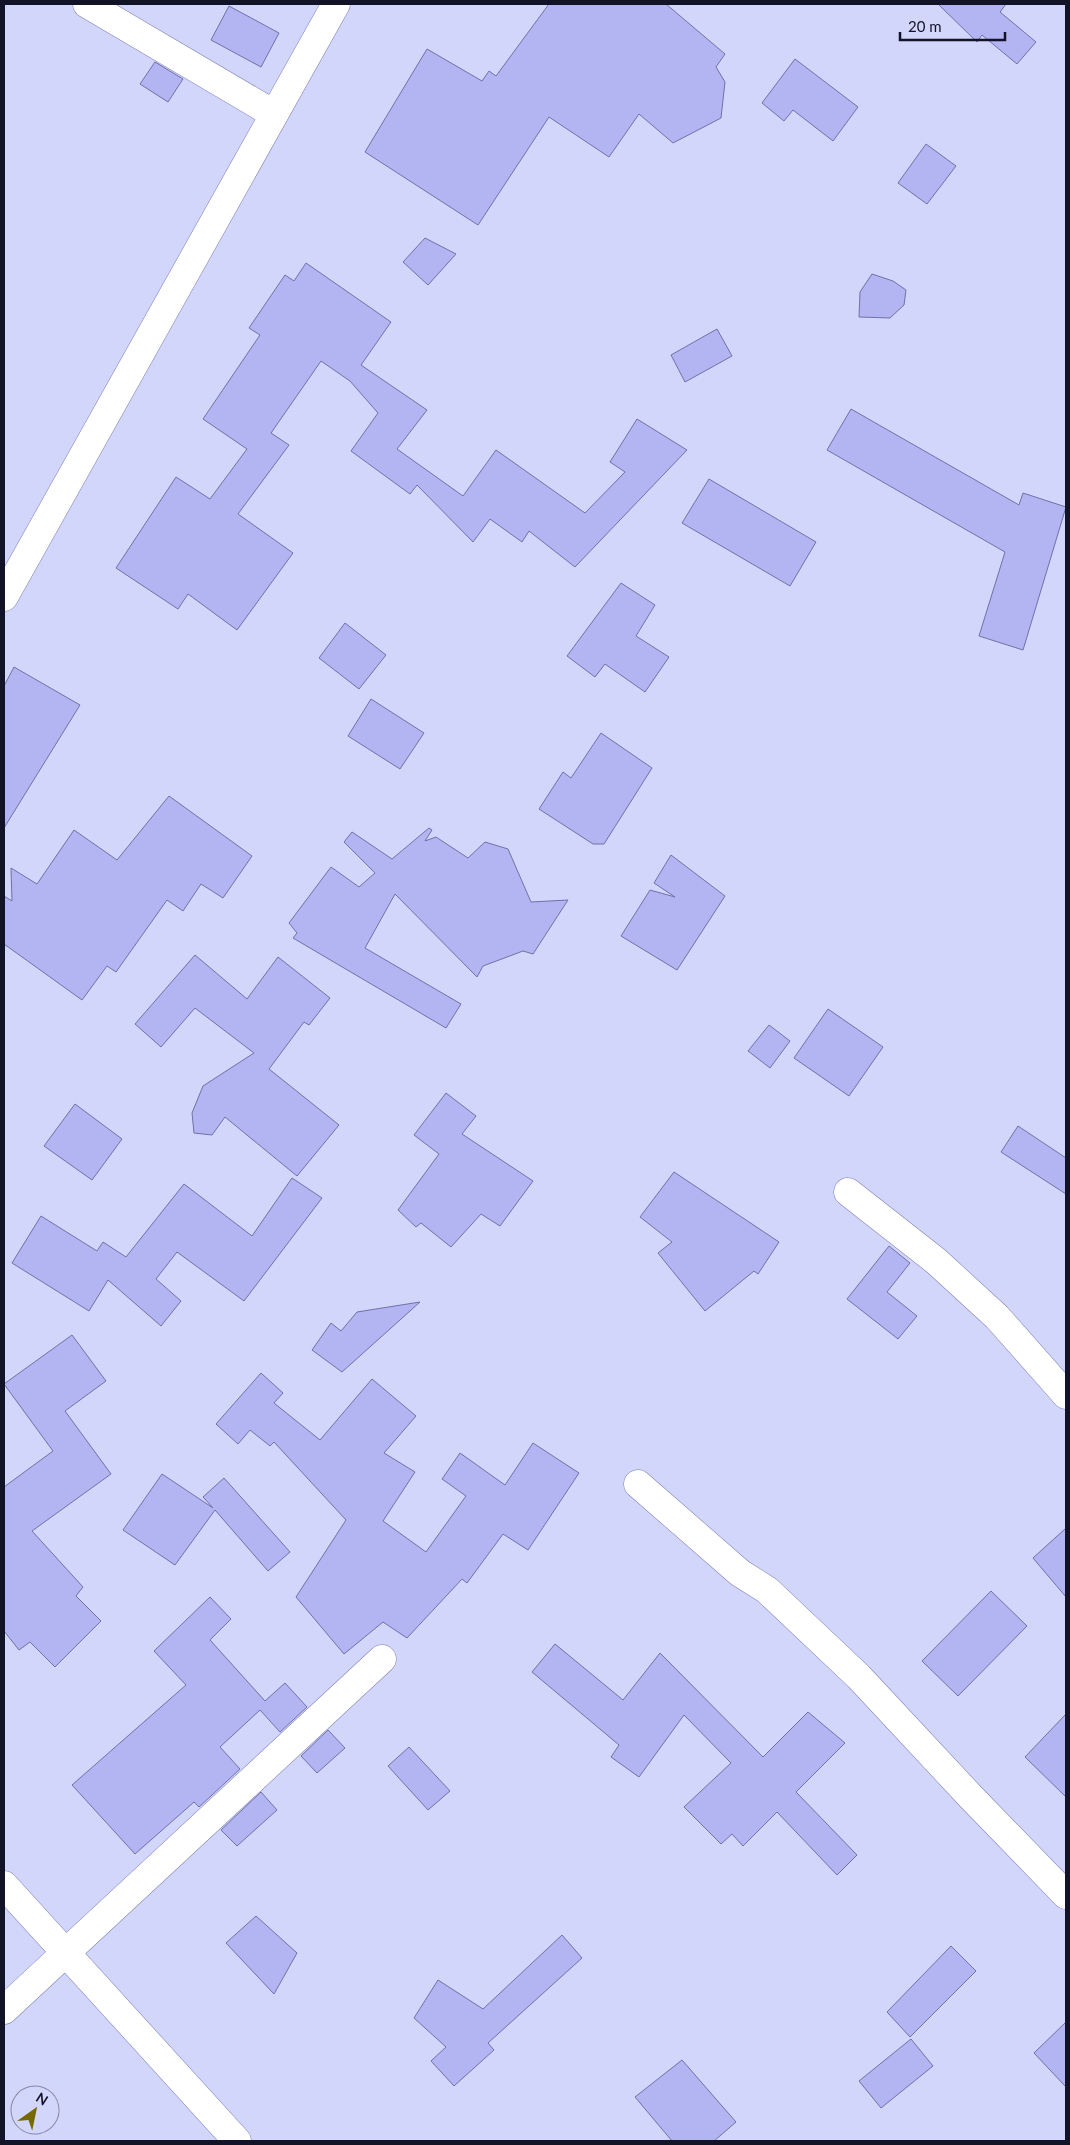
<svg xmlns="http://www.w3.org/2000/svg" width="1070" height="2145" font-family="Lato,sans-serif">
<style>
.building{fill:#b2b5f2;stroke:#6f71a9}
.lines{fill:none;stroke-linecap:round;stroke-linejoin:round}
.minor-casing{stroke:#7c7eb6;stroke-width:29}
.minor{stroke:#fff;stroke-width:28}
</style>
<rect width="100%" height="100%" fill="#d3d6fb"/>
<g class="building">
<path d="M 549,4 L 666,4 L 725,54 L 716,67 L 725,82 L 721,118 L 673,143 L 639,114 L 609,157 L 549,117 L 478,225 L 365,152 L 427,49 L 482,81 L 489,71 L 496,76 Z"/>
<path d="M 938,4 L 1006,4 L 1000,12 L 1036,42 L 1017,64 L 982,35 L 977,42 Z"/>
<path d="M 229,6 L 279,33 L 261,67 L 211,40 Z"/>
<path d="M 795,59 L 858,107 L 833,141 L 793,110 L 784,121 L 762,103 Z"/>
<path d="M 155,62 L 183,79 L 168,102 L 140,84 Z"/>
<path d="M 926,144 L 956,166 L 927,204 L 898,183 Z"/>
<path d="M 425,238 L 456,254 L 428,285 L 403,262 Z"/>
<path d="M 306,263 L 391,322 L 361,365 L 427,410 L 397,449 L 463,496 L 496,450 L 585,513 L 625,472 L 610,462 L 637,419 L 687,450 L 575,567 L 529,531 L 522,542 L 490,519 L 473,542 L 417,485 L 410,494 L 351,451 L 378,413 L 350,381 L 321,361 L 271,433 L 289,445 L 238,514 L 293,553 L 237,630 L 188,594 L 178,609 L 116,568 L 176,477 L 210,499 L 247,449 L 203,419 L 260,335 L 249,328 L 285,275 L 294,281 Z"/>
<path d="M 872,274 L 893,281 L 906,290 L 904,305 L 890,318 L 859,317 L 860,292 Z"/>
<path d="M 717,329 L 732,356 L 685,382 L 671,355 Z"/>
<path d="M 851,409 L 1019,505 L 1023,493 L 1066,507 L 1023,650 L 979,636 L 1005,552 L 827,450 Z"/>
<path d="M 709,479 L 816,542 L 790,586 L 682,523 Z"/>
<path d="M 621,583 L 655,605 L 636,636 L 669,657 L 645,692 L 605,664 L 595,677 L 567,656 Z"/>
<path d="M 345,623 L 386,655 L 359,689 L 319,658 Z"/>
<path d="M 14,667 L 80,705 L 4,828 L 4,686 Z"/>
<path d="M 371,699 L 424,733 L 400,769 L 348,736 Z"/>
<path d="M 601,733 L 652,768 L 604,844 L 593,844 L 539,809 L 563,772 L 571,778 Z"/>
<path d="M 169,796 L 252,856 L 223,898 L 201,884 L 183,911 L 167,900 L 116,972 L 107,966 L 82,1000 L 4,944 L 4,896 L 12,901 L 11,868 L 37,884 L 74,830 L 117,860 Z"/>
<path d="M 429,828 L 432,830 L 425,841 L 436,837 L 468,858 L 485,842 L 508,849 L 531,902 L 568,900 L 533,954 L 523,951 L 483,966 L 477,977 L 395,894 L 365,948 L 461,1004 L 446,1028 L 293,938 L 297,933 L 289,923 L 331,867 L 359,887 L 375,873 L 344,842 L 352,832 L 392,859 Z"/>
<path d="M 671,855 L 725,896 L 677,970 L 621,936 L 650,890 L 675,897 L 654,883 Z"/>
<path d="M 195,955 L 247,999 L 278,957 L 330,998 L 309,1025 L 304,1022 L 269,1069 L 339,1125 L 297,1176 L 225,1117 L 212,1135 L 194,1133 L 192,1113 L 203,1086 L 254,1053 L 195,1008 L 161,1047 L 135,1024 Z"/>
<path d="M 828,1009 L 883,1047 L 849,1096 L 794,1058 Z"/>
<path d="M 769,1025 L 790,1041 L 770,1068 L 748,1051 Z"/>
<path d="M 446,1093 L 476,1116 L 462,1134 L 533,1181 L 500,1226 L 481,1214 L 451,1247 L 421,1223 L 416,1227 L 398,1210 L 439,1154 L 414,1135 Z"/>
<path d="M 75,1104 L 122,1139 L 92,1180 L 44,1146 Z"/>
<path d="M 1018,1126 L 1066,1158 L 1066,1194 L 1001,1152 Z"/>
<path d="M 674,1172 L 779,1242 L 758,1274 L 754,1271 L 705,1311 L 658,1253 L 672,1242 L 640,1217 Z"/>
<path d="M 292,1178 L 322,1198 L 244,1301 L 177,1252 L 156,1279 L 181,1301 L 161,1326 L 108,1280 L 89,1311 L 12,1263 L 41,1216 L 97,1251 L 103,1242 L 126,1257 L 184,1184 L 252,1236 Z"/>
<path d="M 889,1246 L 910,1263 L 887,1292 L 917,1316 L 898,1339 L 847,1299 Z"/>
<path d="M 420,1302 L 342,1372 L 312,1350 L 331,1323 L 341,1331 L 357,1312 Z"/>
<path d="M 72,1335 L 106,1381 L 65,1411 L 111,1474 L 32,1531 L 83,1587 L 76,1596 L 101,1621 L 55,1667 L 30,1642 L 19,1650 L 4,1631 L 4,1487 L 53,1451 L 4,1384 Z"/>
<path d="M 261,1373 L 283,1393 L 274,1403 L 320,1440 L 372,1379 L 416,1416 L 384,1453 L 415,1472 L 383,1521 L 426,1552 L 466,1496 L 442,1479 L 460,1453 L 505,1485 L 533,1443 L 579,1473 L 528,1550 L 503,1534 L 467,1583 L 462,1579 L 407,1638 L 383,1622 L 344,1654 L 296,1597 L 346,1520 L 274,1442 L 270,1446 L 250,1430 L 238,1444 L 216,1424 Z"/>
<path d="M 162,1474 L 213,1508 L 203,1497 L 224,1478 L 290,1552 L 268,1571 L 215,1510 L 175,1565 L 123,1530 Z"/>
<path d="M 1066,1528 L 1066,1597 L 1033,1558 Z"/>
<path d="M 991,1591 L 1027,1626 L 958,1696 L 922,1661 Z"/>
<path d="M 210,1597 L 231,1619 L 210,1640 L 265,1701 L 285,1683 L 307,1707 L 280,1732 L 260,1710 L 220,1747 L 240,1769 L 199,1807 L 194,1802 L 135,1854 L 72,1785 L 186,1685 L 154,1651 Z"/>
<path d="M 555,1644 L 623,1700 L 660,1653 L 763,1757 L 808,1712 L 845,1743 L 796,1792 L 857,1855 L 837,1875 L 777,1812 L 743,1846 L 732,1834 L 721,1844 L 684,1807 L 731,1763 L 684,1715 L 639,1777 L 611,1757 L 619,1745 L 532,1672 Z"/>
<path d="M 1066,1714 L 1066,1797 L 1025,1757 Z"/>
<path d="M 328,1730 L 345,1748 L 317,1773 L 301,1756 Z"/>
<path d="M 409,1747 L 450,1791 L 428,1810 L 388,1766 Z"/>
<path d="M 261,1792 L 277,1810 L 237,1846 L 221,1830 Z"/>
<path d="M 256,1916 L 297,1953 L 274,1994 L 226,1943 Z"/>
<path d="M 562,1935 L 582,1958 L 488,2043 L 494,2050 L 454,2086 L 431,2061 L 446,2047 L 414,2018 L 438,1980 L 483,2009 Z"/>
<path d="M 951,1946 L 976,1971 L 910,2037 L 887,2012 Z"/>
<path d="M 1066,2022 L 1066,2087 L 1034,2053 Z"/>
<path d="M 911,2039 L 933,2066 L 881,2108 L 859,2081 Z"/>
<path d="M 682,2060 L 736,2122 L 714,2141 L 672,2141 L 635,2097 Z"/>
</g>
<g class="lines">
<g class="minor-casing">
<g id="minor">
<path d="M 87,4 L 274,114"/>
<path d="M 4,597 L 336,4"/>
<path d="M 848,1192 L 936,1261 L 997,1317 L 1066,1395"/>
<path d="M 638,1484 L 740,1573 L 767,1590 L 859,1677 L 970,1796 L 1066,1895"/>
<path d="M 4,1885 L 237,2141"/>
<path d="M 4,2010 L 382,1659"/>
</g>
</g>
<use href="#minor" class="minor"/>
</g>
<rect width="1070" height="2145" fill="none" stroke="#131328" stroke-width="10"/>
<g transform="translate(35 2110) rotate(33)"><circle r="24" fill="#d3d6fb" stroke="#8688a7"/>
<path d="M0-4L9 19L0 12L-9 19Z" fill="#756900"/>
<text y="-8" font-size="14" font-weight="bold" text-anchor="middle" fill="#131328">N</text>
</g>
<path d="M900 32v8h105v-8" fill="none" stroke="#131328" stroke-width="2.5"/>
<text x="908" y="32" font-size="15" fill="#131328" stroke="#d3d6fb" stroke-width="4" paint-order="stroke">20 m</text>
</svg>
